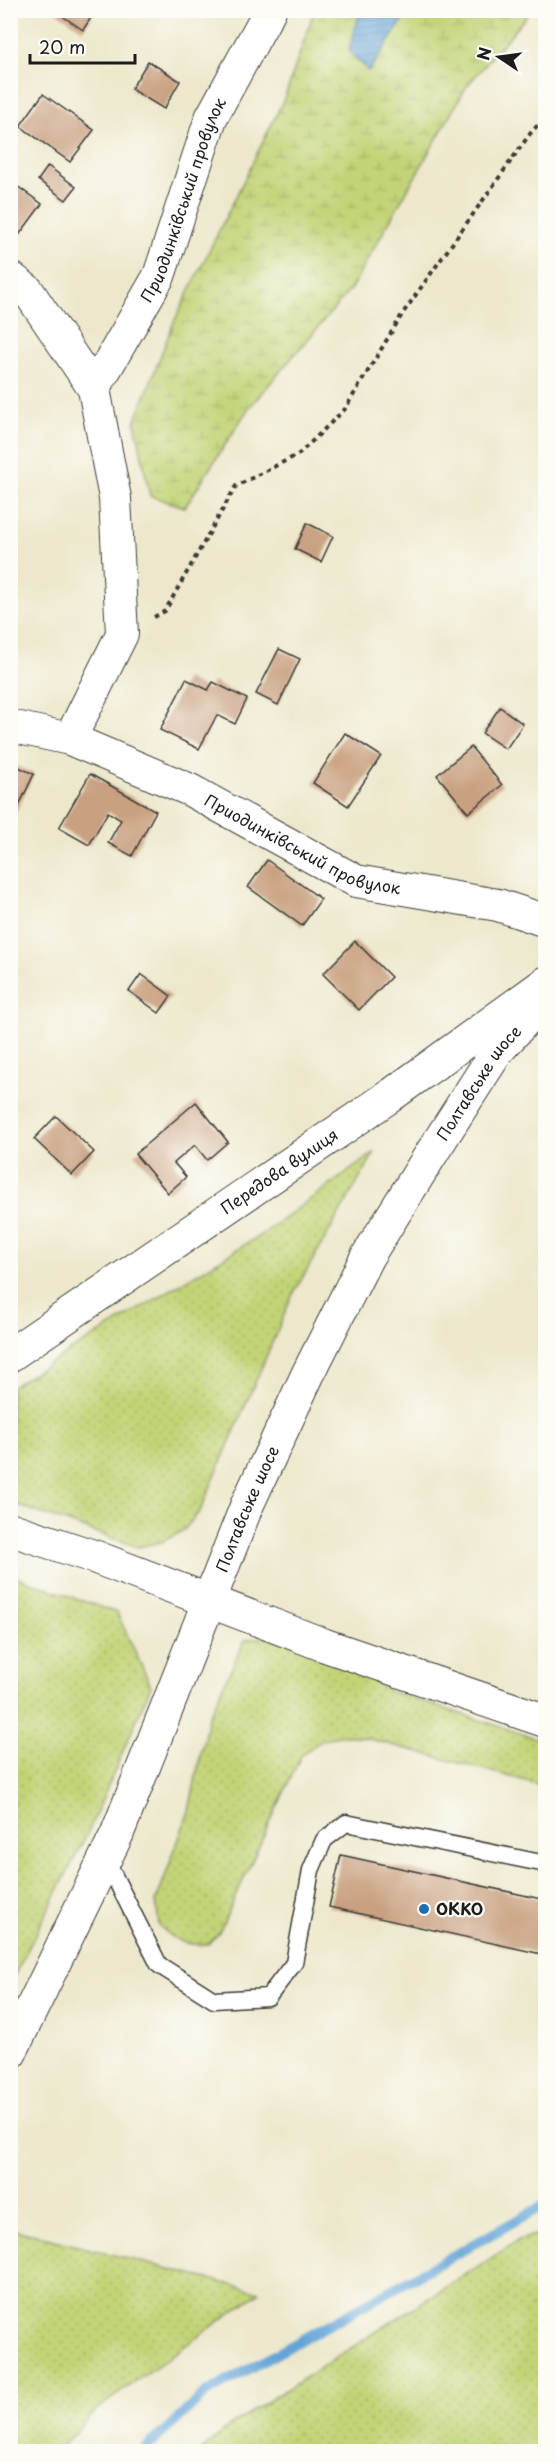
<svg xmlns="http://www.w3.org/2000/svg" width="556" height="2462" font-family="'Playpen Sans',sans-serif">
<style>
.grass{fill:url(#grass-dots);stroke:#6f784a;stroke-width:1.5}
.wetland{fill:url(#wetland-marsh);stroke:#6f784a;stroke-width:1.5}
.water{fill:url(#water-rules);stroke:#40607a;stroke-width:1.5}
.lines{fill:none;stroke-linecap:round;stroke-linejoin:round}
.stream{stroke:#64a4d7;stroke-width:10}
.building{fill:#c9a080}
.service-casing{stroke:#3b3b36;stroke-width:19}
.minor-casing{stroke:#3b3b36;stroke-width:34}
.tertiary-casing{stroke:#3b3b36;stroke-width:35}
.primary-casing{stroke:#3b3b36;stroke-width:35}
.path{stroke:#3b3b36;stroke-width:4;stroke-dasharray:4.5 4.5;stroke-linecap:butt}
.service{stroke:#fff;stroke-width:16}
.minor{stroke:#fff;stroke-width:32}
.tertiary{stroke:#fff;stroke-width:33}
.primary{stroke:#fff;stroke-width:33}
.poi-dot{fill:#1f6fb2;stroke:#fdfcf7;stroke-width:2}
.labels{text-anchor:middle;stroke-width:4.5;stroke-linejoin:round;paint-order:stroke}
.street-label{font-size:16px;fill:#1c1c1c;stroke:#fdfcf7}
.poi-label{font-size:16px;font-weight:bold;fill:#1c1c1c;stroke:#fdfcf7;text-anchor:start}
</style>
<defs>
<pattern id="grass-dots" width="8" height="8" patternUnits="userSpaceOnUse" patternTransform="scale(1.5)"><rect width="8" height="8" fill="#c2d477"/><path d="M2 2h.1M6 6h.1" fill="none" stroke="#a6b566" stroke-width="1.8" stroke-linecap="round"/></pattern>
<pattern id="wetland-marsh" width="20" height="14" patternUnits="userSpaceOnUse" patternTransform="scale(1.5)"><rect width="20" height="14" fill="#c2d477"/><path d="M1 5h8M5 5V1M11 12h8M15 12V8" fill="none" stroke="#a6b566"/></pattern>
<pattern id="water-rules" width="6" height="5" patternUnits="userSpaceOnUse" patternTransform="scale(1.5)"><rect width="6" height="5" fill="#64a4d7"/><path d="M0 2.5h6" fill="none" stroke="#5285ae"/></pattern>
</defs>
<rect width="100%" height="100%" fill="#fdfcf7"/>
<filter id="ink" filterUnits="userSpaceOnUse"><feTurbulence type="fractalNoise" baseFrequency=".0167" numOctaves="2"/><feDisplacementMap in="SourceGraphic" scale="12" xChannelSelector="R" yChannelSelector="G"/><feConvolveMatrix kernelMatrix="1 2 1 2 8 2 1 2 1" color-interpolation-filters="sRGB"/></filter>
<filter id="wash" filterUnits="userSpaceOnUse"><feTurbulence type="fractalNoise" baseFrequency=".008" numOctaves="4" result="noise"/><feDisplacementMap in="SourceGraphic" scale="24" xChannelSelector="R" yChannelSelector="G"/><feGaussianBlur stdDeviation="1.35" result="paint"/><feColorMatrix in="noise" values="0 0 0 0 0 0 0 0 0 0 0 0 0 0 0 0 0 1.4 0 .05"/><feComposite in="paint" operator="in"/></filter>
<g filter="url(#wash)">
<rect width="100%" height="100%" fill="#ede8cc"/>
<g class="grass">
<path d="M 375,1152 L 293,1294 L 200,1511 L 184,1530 L 162,1542 L 138,1547 L 11,1503 L 11,1387 L 264,1233 Z"/>
<path d="M 11,1575 L 117,1613 L 151,1686 L 90,1828 L 11,1982 Z"/>
<path d="M 278,1635 L 325,1647 L 389,1691 L 545,1741 L 545,1786 L 366,1738 C 339,1732 321,1737 301,1756 L 219,1932 L 208,1944 C 186,1946 174,1941 159,1925 L 156,1901 L 189,1811 L 208,1718 L 245,1640 Z"/>
<path d="M 11,2229 L 260,2292 L 100,2407 L 57,2451 L 11,2451 Z"/>
<path d="M 545,2232 L 545,2451 L 201,2451 L 228,2427 L 519,2240 Z"/>
</g>
<path class="wetland" d="M 314,11 L 360,11 L 349,51 L 369,71 L 409,11 L 531,11 L 467,86 L 350,290 L 248,409 L 185,507 L 150,496 L 135,422 L 173,324 L 285,97 Z"/>
<path class="water" d="M 360,11 L 409,11 L 369,71 L 349,51 Z"/>
<g class="lines">
<path class="stream" d="M 142,2452 L 206,2393 L 546,2204"/>
</g>
<g id="blocks">
<g class="building">
<path d="M 54,10 L 96,10 L 83,30 Z"/>
<path d="M 148,61 L 180,81 L 164,109 L 131,89 Z"/>
<path d="M 43,94 L 94,130 L 70,162 L 20,126 Z"/>
<path d="M 48,166 L 76,187 L 66,200 L 38,180 Z"/>
<path d="M 10,181 L 42,204 L 14,242 L 10,240 Z"/>
<path d="M 307,523 L 333,536 L 321,562 L 295,549 Z"/>
<path d="M 279,649 L 300,659 L 278,705 L 256,694 Z"/>
<path d="M 186,679 L 208,690 L 213,682 L 247,699 L 235,724 L 217,715 L 199,749 L 160,730 Z"/>
<path d="M 500,707 L 523,724 L 506,749 L 482,733 Z"/>
<path d="M 345,733 L 381,756 L 348,806 L 313,783 Z"/>
<path d="M 471,747 L 502,785 L 468,813 L 437,775 Z"/>
<path d="M 10,763 L 34,774 L 15,814 L 10,812 Z"/>
<path d="M 90,774 L 156,811 L 132,856 L 108,843 L 121,820 L 108,812 L 89,845 L 59,828 Z"/>
<path d="M 267,860 L 321,899 L 302,926 L 248,887 Z"/>
<path d="M 355,941 L 391,977 L 359,1010 L 323,974 Z"/>
<path d="M 141,974 L 171,996 L 159,1013 L 129,991 Z"/>
<path d="M 196,1102 L 228,1142 L 207,1160 L 195,1145 L 174,1163 L 186,1177 L 168,1193 L 135,1154 Z"/>
<path d="M 56,1116 L 94,1152 L 72,1175 L 34,1139 Z"/>
<path d="M 341,1855 L 546,1900 L 546,1955 L 329,1907 Z"/>
</g>
</g>
</g>
<g filter="url(#ink)">
<use href="#blocks" fill-opacity="0" stroke="#3b3b36" stroke-width="1.5"/>
<g class="lines">
<g class="service-casing">
<path id="service" d="M 105,1858 L 159,1965 L 214,2000 L 268,1997 L 294,1963 L 311,1870 L 324,1840 L 346,1823 L 546,1864"/>
</g>
<g class="minor-casing">
<g id="minor">
<path d="M 10,277 L 28,291 L 94,389 L 115,498 L 122,634 L 70,739"/>
<path id="s1" d="M 94,389 L 159,276 L 211,118 L 270,10"/>
<path id="s2" d="M 10,726 L 70,739 L 190,790 L 356,881 L 498,905 L 546,921"/>
</g>
</g>
<g class="tertiary-casing">
<g id="tertiary">
<path id="s3" d="M 10,1355 L 390,1096 L 546,983"/>
<path d="M 10,1529 L 95,1557 L 324,1645 L 546,1721"/>
</g>
</g>
<g class="primary-casing">
<g id="primary">
<path id="s4" d="M 10,2053 L 117,1834 L 247,1505 L 308,1374 L 367,1257 L 433,1151 L 497,1051 L 546,997"/>
</g>
</g>
<path class="path" d="M 154,617 L 165,611 L 236,486 L 299,454 L 345,409 L 403,313 L 532,131 L 546,117"/>
<use href="#service" class="service"/>
<use href="#minor" class="minor"/>
<use href="#tertiary" class="tertiary"/>
<use href="#primary" class="primary"/>
</g>
</g>
<circle class="poi-dot" cx="424" cy="1909" r="6"/>
<g class="labels">
<g class="street-label">
<text dy="6" stroke="none"><textPath href="#s1" startOffset="210">Приодинківський провулок</textPath></text>
<text dy="6" stroke="none"><textPath href="#s2" startOffset="318">Приодинківський провулок</textPath></text>
<text dy="6" stroke="none"><textPath href="#s4" startOffset="1080">Полтавське шосе</textPath></text>
<text dy="6" stroke="none"><textPath href="#s3" startOffset="326">Передова вулиця</textPath></text>
<text dy="6" stroke="none"><textPath href="#s4" startOffset="594">Полтавське шосе</textPath></text>
</g>
<g class="poi-label">
<text x="436" y="1915">ОККО</text>
</g>
</g>
<rect width="556" height="2462" fill="none" stroke="#fdfcf7" stroke-width="36"/>
<g transform="translate(499 57) rotate(283)" stroke="#fdfcf7" stroke-width="4.5" paint-order="stroke">
<path d="M0-4.5L10 22L0 15L-10 22Z" fill="#1c1c1c"/>
<text y="-9" font-size="16" font-weight="bold" text-anchor="middle" fill="#1c1c1c">N</text>
</g>
<path d="M30 54v9h105v-9" fill="none" stroke="#1c1c1c" stroke-width="3"/>
<text x="39" y="54" font-size="18" fill="#1c1c1c" stroke="#fdfcf7" stroke-width="4.5" paint-order="stroke">20 m</text>
</svg>
